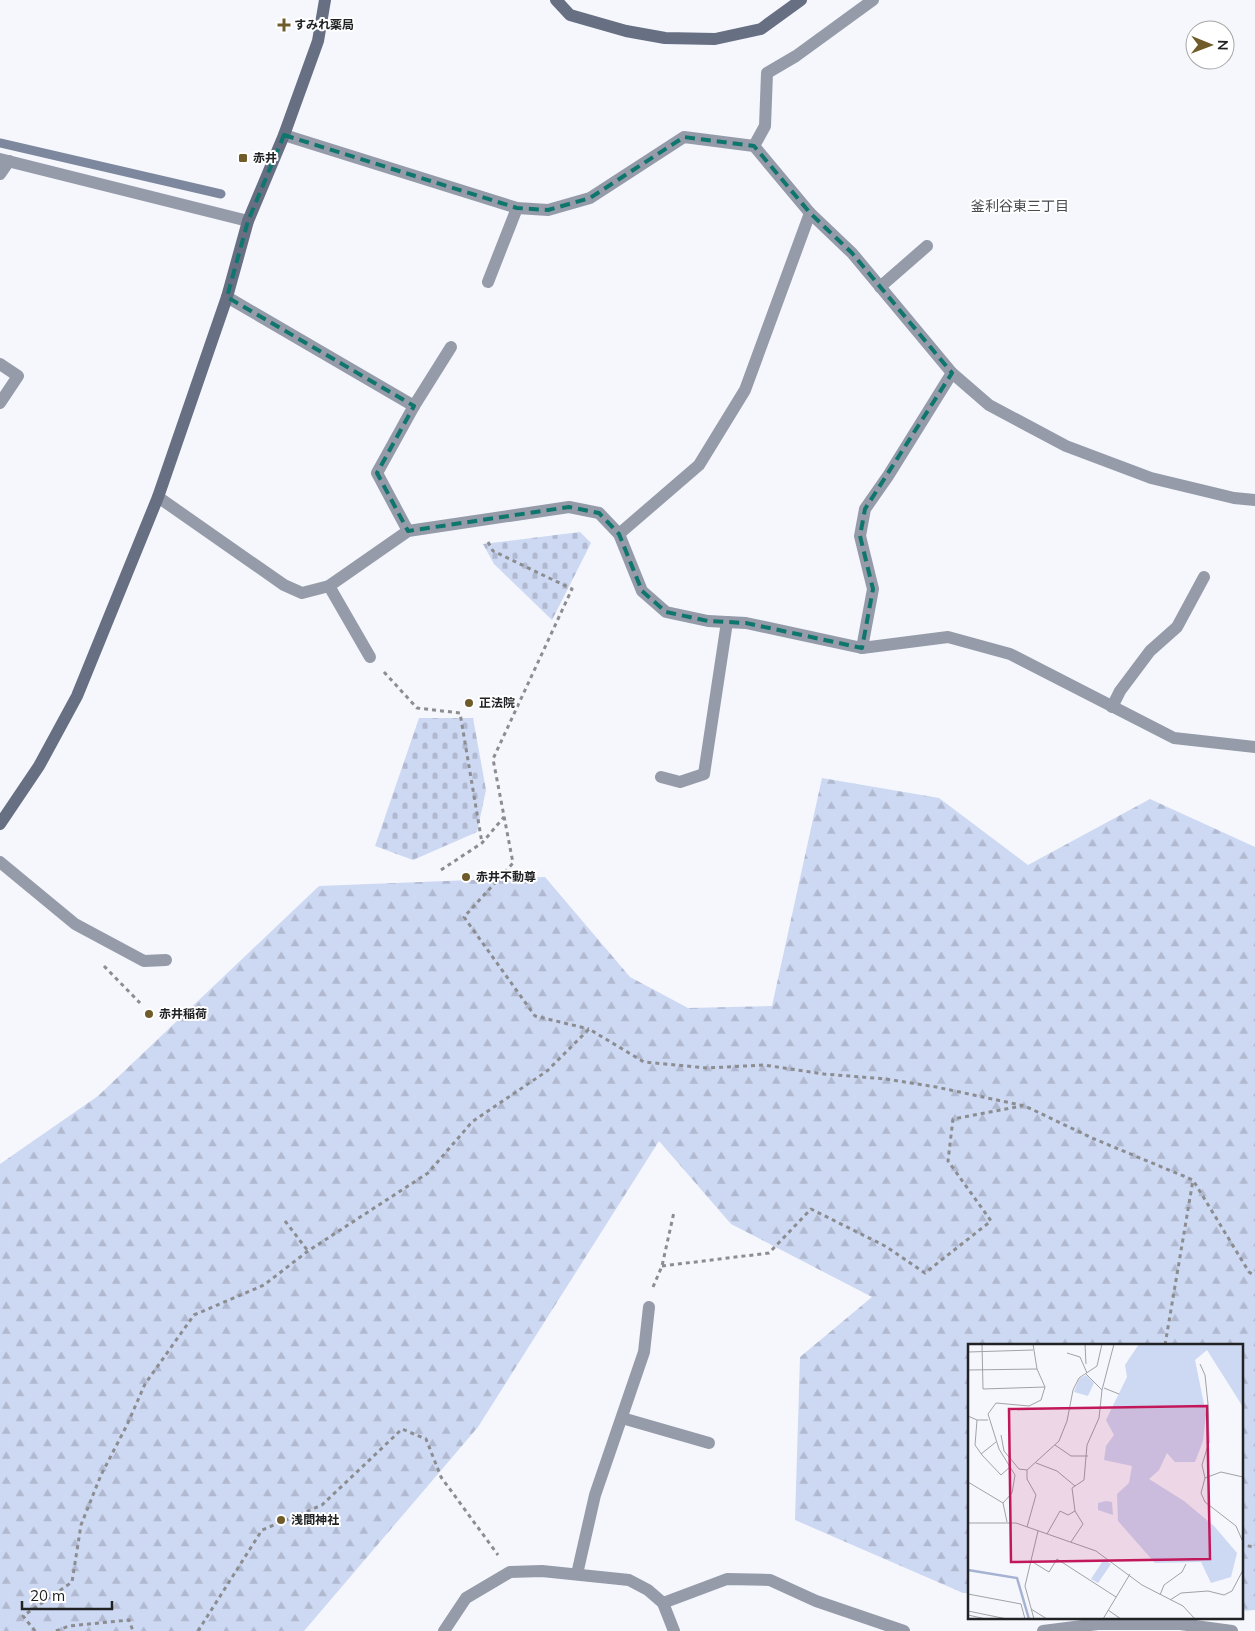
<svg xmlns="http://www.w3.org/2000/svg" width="1255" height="1631" font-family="Mulish,'Noto Sans JP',sans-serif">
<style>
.forest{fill:url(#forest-firs)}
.cemetery{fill:url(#cemetery-stones)}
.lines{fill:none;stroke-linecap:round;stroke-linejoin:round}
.stream{stroke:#7d879d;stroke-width:9}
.path{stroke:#8b8d91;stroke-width:3;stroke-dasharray:4 4;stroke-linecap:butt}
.lane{stroke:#959ba9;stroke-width:12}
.street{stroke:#959ba9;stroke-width:12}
.secondary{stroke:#676f83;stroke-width:12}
.marked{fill:none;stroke:#0f766e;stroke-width:4;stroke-dasharray:10 6;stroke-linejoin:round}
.poi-dot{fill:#705b2a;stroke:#fff;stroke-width:2}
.labels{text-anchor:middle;stroke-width:4;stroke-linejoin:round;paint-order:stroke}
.poi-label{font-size:12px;font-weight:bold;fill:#212224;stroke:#fff;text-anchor:start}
.neighbourhood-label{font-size:14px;fill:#494b50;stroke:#fff}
.inset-river{fill:none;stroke:#a5b2d1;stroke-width:2.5}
.inset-road{fill:none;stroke:#a0a2a6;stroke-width:1}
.view{fill:#c2185b;fill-opacity:0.15;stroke:#c2185b;stroke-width:2.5}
.inset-edge{fill:none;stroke:#212224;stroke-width:2.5}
</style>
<defs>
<pattern id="forest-firs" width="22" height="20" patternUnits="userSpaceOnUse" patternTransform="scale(1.25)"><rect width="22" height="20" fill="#cdd8f2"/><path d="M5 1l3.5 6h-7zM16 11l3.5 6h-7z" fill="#b0b9cf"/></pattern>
<pattern id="cemetery-stones" width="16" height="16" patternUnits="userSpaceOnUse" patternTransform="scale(1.25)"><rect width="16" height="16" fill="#cdd8f2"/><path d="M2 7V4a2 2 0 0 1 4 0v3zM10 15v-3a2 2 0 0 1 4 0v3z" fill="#b0b9cf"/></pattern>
</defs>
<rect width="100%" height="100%" fill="#f5f7fd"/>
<path class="forest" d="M 822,778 L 939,798 L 1028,865 L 1150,799 L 1255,847 L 1255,1610 L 1241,1611 L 1241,1345 L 969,1345 L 969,1593 L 963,1593 L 795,1520 L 800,1357 L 872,1297 L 731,1224 L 659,1141 L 478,1427 L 304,1631 L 0,1631 L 0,1164 L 98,1096 L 319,886 L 545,877 L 630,977 L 688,1008 L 772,1006 Z"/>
<g class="cemetery">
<path d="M 580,532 L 591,543 L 552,620 L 494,564 L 483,544 Z"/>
<path d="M 419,718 L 473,718 L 486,790 L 477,832 L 413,860 L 375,846 Z"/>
</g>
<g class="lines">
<path class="stream" d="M 0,143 L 221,194"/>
<g class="path">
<path d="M 488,542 L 493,551 L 572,589 L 493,759 L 513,863 L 464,917 L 535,1016 L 589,1029"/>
<path d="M 384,672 L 417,708 L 460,713 L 482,843"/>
<path d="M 441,870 L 482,843 L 504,817"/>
<path d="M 104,966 L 140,1003"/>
<path d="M 285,1221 L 308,1251"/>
<path d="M 662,1266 L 769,1253 L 811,1209 L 885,1246 L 925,1273 L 991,1221 L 948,1161 L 953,1119 L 1022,1106"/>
<path d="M 653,1287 L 662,1266 L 674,1212"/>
<path d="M 1165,1345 L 1193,1180"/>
<path d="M 1241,1543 L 1242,1545 L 1255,1547"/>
<path d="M 35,1631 L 23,1616 L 72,1582 L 81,1525 L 101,1475 L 127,1425 L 145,1384 L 194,1315 L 264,1285 L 308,1251 L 428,1173 L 472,1122 L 547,1071 L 589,1029 L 644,1062 L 707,1068 L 764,1065 L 824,1074 L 886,1079 L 936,1087 L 1025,1106 L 1092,1138 L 1193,1180 L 1249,1272 L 1255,1276"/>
<path d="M 56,1631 L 69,1626 L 129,1620 L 133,1631"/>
<path d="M 198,1631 L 262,1530 L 322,1505 L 402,1429 L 426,1439 L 441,1477 L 498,1555"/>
</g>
<g class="lane">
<path d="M 488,282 L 517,208"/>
<path d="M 880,287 L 927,246"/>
<path d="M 414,406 L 451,347"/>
<path d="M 329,586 L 370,657"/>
<path d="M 1112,707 L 1120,691 L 1150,651 L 1177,627 L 1204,577"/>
<path d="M 661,777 L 680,782 L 704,774 L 727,622"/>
<path d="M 0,862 L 75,924 L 144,961 L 166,960"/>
<path d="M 622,1418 L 709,1443"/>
<path d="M 577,1574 L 595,1495 L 644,1352 L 649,1307"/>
</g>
<g class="street">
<path d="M 284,135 L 517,208 L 548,210 L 590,198 L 684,137 L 754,146 L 810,213 L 852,253 L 952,373 L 989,405 L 1066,446 L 1151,478 L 1234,498 L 1255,500"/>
<path d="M 754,146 L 765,126 L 767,73 L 796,56 L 873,0"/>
<path d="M 0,159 L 248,221"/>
<path d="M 0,174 L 9,161"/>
<path d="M 227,297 L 414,406 L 377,473 L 408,531"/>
<path d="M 0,364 L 18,376 L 0,403"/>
<path d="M 158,497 L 284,585 L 302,593 L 329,586 L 408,531 L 569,507 L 599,513 L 619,534 L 642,591 L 666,612 L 708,621 L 746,623 L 862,648 L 948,637 L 1010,654 L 1174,738 L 1255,747"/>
<path d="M 619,534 L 699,465 L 745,390 L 810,213"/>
<path d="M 862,648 L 873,589 L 860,536 L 865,509 L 888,476 L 952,373"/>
<path d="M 663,1603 L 727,1579 L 770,1580 L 816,1601 L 904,1631"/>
<path d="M 444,1631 L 466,1598 L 510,1572 L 542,1571 L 629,1580 L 648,1590 L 663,1603 L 674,1631"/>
<path d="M 1043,1631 L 1098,1624 L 1180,1624 L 1232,1631"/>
</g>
<g class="secondary">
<path d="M 556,0 L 570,15 L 626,31 L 665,38 L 715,39 L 761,29 L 801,0"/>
<path d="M 0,824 L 39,766 L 77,696 L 158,497 L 227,297 L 248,221 L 284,135 L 318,41 L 325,0"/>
</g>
</g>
<path class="marked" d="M 284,135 L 517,208 L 548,210 L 590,198 L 684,137 L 754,146 L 810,213 L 852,253 L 952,373 L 865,509 L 860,536 L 873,589 L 862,648 L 746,623 L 708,621 L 666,612 L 642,591 L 619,534 L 599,513 L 569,507 L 408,531 L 377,473 L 414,406 L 227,297 L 248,221 Z"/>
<g class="poi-dot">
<path d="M281.5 17.5h5v5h5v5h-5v5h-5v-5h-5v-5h5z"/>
<rect x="238" y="153" width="10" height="10" rx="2.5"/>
<circle cx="469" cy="703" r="5"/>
<circle cx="466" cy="877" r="5"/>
<circle cx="149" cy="1014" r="5"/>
<circle cx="281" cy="1520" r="5"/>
</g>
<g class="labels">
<g class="poi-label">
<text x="294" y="29">すみれ薬局</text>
<text x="253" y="162">赤井</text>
<text x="479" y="707">正法院</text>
<text x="476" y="881">赤井不動尊</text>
<text x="159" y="1018">赤井稲荷</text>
<text x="291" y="1524">浅間神社</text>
</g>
<g class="neighbourhood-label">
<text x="1020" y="211">釜利谷東三丁目</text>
</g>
</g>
<g transform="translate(968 1344)">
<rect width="275" height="275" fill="#f5f7fd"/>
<path d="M 171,0 L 275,0 L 275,63 L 239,6 L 227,16 L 238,70 L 235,97 L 227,118 L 207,118 L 199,109 L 191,126 L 181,135 L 216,157 L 246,182 L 269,209 L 263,233 L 243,239 L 233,218 L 187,219 L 150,177 L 149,150 L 161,139 L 164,122 L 136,116 L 138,102 L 146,91 L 138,76 L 159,33 L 157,21 Z" fill="#cdd8f2"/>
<path d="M 138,157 L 144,158 L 145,171 L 130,166 L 130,159 Z" fill="#cdd8f2"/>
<path d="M 118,31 L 126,39 L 120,52 L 106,48 L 111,35 ZM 136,215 L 143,220 L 130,239 L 123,235 Z" fill="#cdd8f2"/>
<path class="inset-river" d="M 0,226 L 49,234 L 61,275"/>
<path class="inset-road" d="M 14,0 L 15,45 L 77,43M 117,0 L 118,20M 0,8 L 65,6M 99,9 L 112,13 L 119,29M 232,20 L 237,31 L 240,60 L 241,98 L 234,121 L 237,134M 0,26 L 69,25M 118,30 L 134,46M 136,44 L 151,50M 0,72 L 9,76 L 20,76M 9,76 L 7,101 L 14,111 L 33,131 L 43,122M 33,91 L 36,107 L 51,125 L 59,126M 87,101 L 103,112 L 120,112M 13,110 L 28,98M 68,119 L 89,127 L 107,142M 275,133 L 253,128 L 237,134 L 233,149 L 237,158 L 268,182 L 275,198M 0,138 L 35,159M 39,178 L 35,159 L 44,149 L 47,131 L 31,105 L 20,70 L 28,59 L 61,62 L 73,56 L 77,43 L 69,25 L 65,0M 0,179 L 48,179 L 128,207 L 174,241 L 215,262 L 227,275M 59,183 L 68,151 L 59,135 L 59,126 L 91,97 L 99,77 L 105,46 L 111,34 L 129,22 L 134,0M 79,190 L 92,167 L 100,171 L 107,167M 103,198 L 115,180 L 107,167 L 104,144 L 116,136 L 119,101 L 131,74 L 134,46 L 146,0M 63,217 L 81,228 L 89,215 L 148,253M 0,250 L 53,260 L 57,275M 192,251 L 196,241 L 214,228 L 218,220M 202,256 L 213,249 L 240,247 L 256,251 L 264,247 L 275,226M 63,265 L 79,275M 140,266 L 153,275M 0,267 L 39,275M 0,271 L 18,275M 66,275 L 57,242 L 70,187M 135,275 L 162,230"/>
<path class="view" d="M 239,62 L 242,215 L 43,218 L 41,65 Z"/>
<rect width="275" height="275" class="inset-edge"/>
</g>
<g transform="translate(1210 45) rotate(91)"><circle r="24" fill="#ffffff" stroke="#a6a7a7"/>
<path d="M0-4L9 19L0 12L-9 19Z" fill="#705b2a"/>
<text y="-8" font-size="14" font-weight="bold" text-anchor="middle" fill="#212224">N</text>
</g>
<path d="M22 1601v8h90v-8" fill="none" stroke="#212224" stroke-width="2.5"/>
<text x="30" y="1601" font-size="15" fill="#212224" stroke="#ffffff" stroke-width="4" paint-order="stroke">20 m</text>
</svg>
